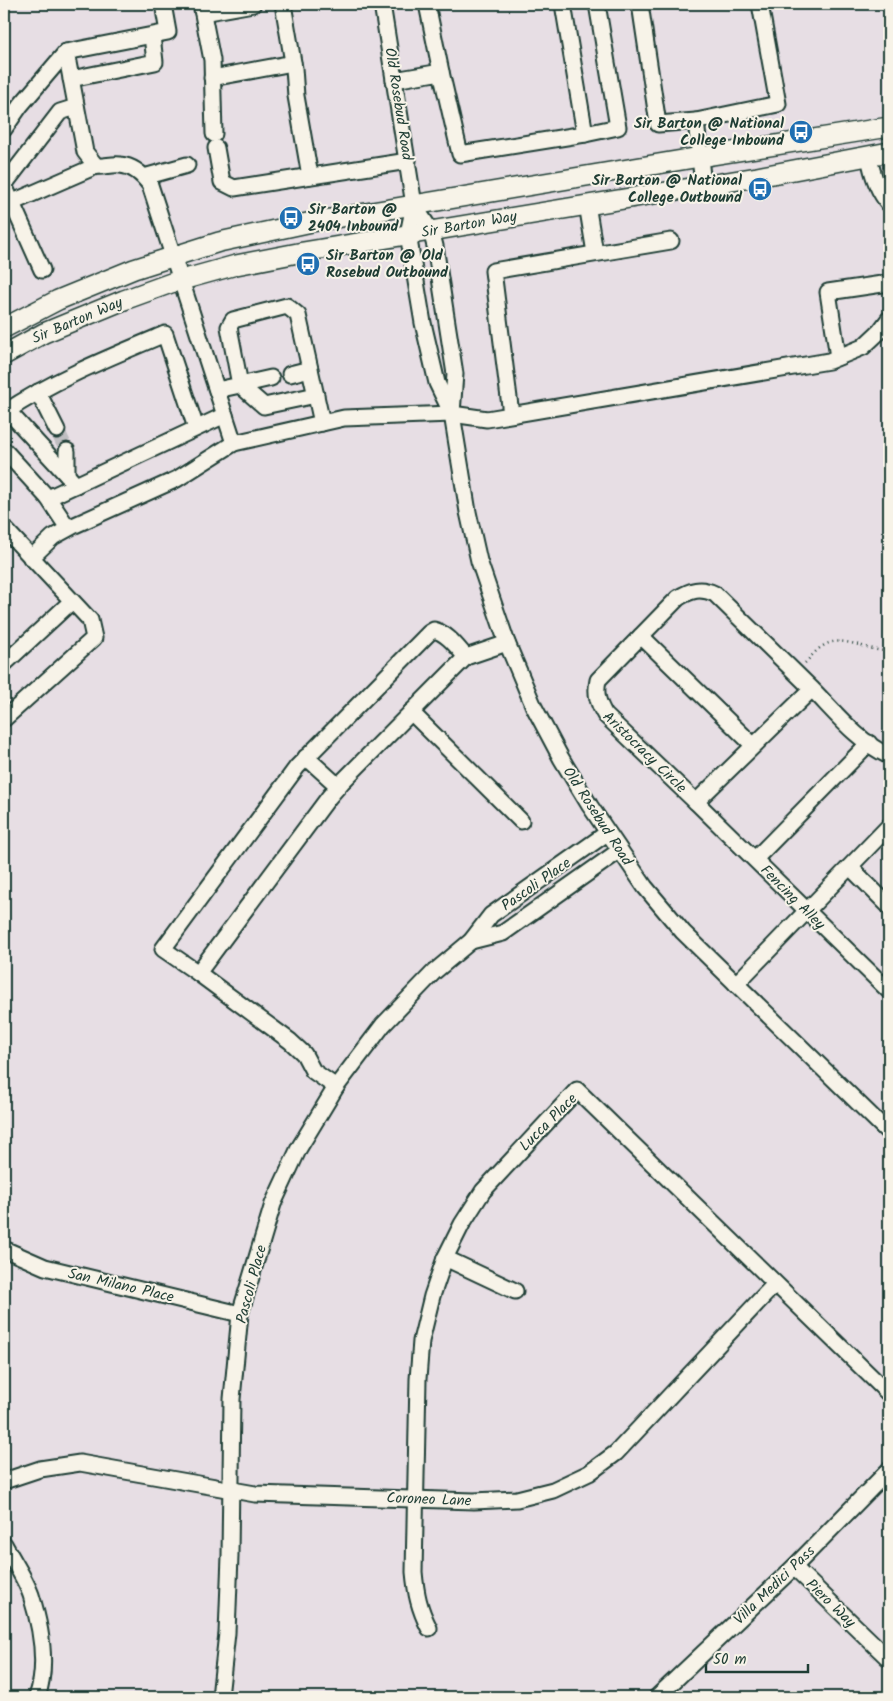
<svg xmlns="http://www.w3.org/2000/svg" width="893" height="1701" font-family="Kalam,sans-serif">
<style>
.lines{fill:none;stroke-linecap:round;stroke-linejoin:round}
.minor-tunnel{stroke:#bfbec1;stroke-width:15;stroke-dasharray:15 8;stroke-linecap:butt}
.minor-casing{stroke:#1f3d34;stroke-width:19}
.major-casing{stroke:#1f3d34;stroke-width:22}
.path{stroke:#1f3d34;stroke-width:2.5;stroke-dasharray:1 4;stroke-linecap:butt}
.minor{stroke:#f7f3e8;stroke-width:15}
.major{stroke:#f7f3e8;stroke-width:19}
.labels{text-anchor:middle;stroke-width:4;stroke-linejoin:round;paint-order:stroke}
.street-label{font-size:15px;fill:#1f3d34;stroke:#f7f3e8}
.poi-label{font-size:15px;font-weight:bold;fill:#1f3d34;stroke:#f7f3e8;text-anchor:end}
</style>
<rect width="100%" height="100%" fill="#e7dee4"/>
<filter id="ink" filterUnits="userSpaceOnUse"><feTurbulence type="fractalNoise" baseFrequency=".02" numOctaves="2"/><feDisplacementMap in="SourceGraphic" scale="10" xChannelSelector="R" yChannelSelector="G"/><feConvolveMatrix kernelMatrix="1 2 1 2 8 2 1 2 1" color-interpolation-filters="sRGB"/></filter>
<g filter="url(#ink)">
<g class="lines">
<path class="minor-tunnel" d="M 57,430 L 67,451"/>
<g class="minor-casing">
<g id="minor">
<path d="M 201,4 L 212,60 L 214,134"/>
<path d="M 283,4 L 294,68 L 296,96 L 310,176"/>
<path d="M 382,4 L 414,205 L 408,234 L 423,323 L 437,383 L 452,414 L 468,512 L 479,561 L 507,643 L 534,707 L 561,758 L 590,806 L 645,887 L 683,932 L 889,1133"/>
<path d="M 427,4 L 441,72"/>
<path d="M 640,4 L 658,124 L 696,121"/>
<path d="M 203,13 L 253,4"/>
<path d="M 66,52 L 168,32 L 163,4"/>
<path d="M 212,78 L 293,63"/>
<path d="M 71,79 L 155,62 L 152,36"/>
<path d="M 394,80 L 441,72 L 460,154 L 585,134 L 563,4"/>
<path d="M 4,129 L 20,106 L 66,52 L 85,152 L 96,166 L 4,206"/>
<path d="M 585,134 L 618,127 L 597,4"/>
<path d="M 216,148 L 222,182 L 234,188 L 408,161"/>
<path d="M 869,156 C 872,174 877,190 889,204"/>
<path d="M 96,166 C 104,167 112,164 120,165 C 134,166 143,175 150,185 L 234,443"/>
<path d="M 144,177 L 187,165"/>
<path d="M 703,185 L 696,121 L 778,104 L 760,4"/>
<path d="M 587,204 L 595,253"/>
<path d="M 414,205 L 431,231 L 435,246 L 455,374 L 452,413"/>
<path d="M 42,270 L 4,185 L 60,112 L 76,107"/>
<path d="M 838,357 L 828,292 L 889,283"/>
<path d="M 290,374 L 310,369"/>
<path d="M 240,385 L 264,406 L 316,395"/>
<path d="M 240,385 L 271,378"/>
<path d="M 217,390 L 240,385 L 229,327 L 233,320 L 287,306 L 298,315 L 322,423"/>
<path d="M 38,392 L 57,430"/>
<path d="M 7,410 L 76,485"/>
<path d="M 4,413 C 53,380 110,357 165,334 L 196,428"/>
<path d="M 511,414 L 493,271 L 671,241"/>
<path d="M 4,450 L 48,498"/>
<path d="M 67,475 L 67,451"/>
<path d="M 4,528 L 90,620 L 94,638 L 4,719"/>
<path d="M 68,528 L 48,498 L 225,415"/>
<path d="M 31,558 L 53,537 L 75,525 L 177,479 L 234,443 L 344,418 L 452,414 L 487,419 L 829,361 L 863,347 L 880,331 L 889,319"/>
<path d="M 641,636 L 753,745"/>
<path d="M 4,664 L 72,601"/>
<path d="M 812,689 L 696,802 L 605,715 C 598,703 595,694 598,680 L 678,598 C 691,590 700,587 715,594 C 747,625 779,657 811,688 C 835,712 858,742 889,756"/>
<path d="M 411,712 L 521,821"/>
<path d="M 306,757 L 338,786"/>
<path d="M 696,802 L 889,991"/>
<path d="M 755,859 L 869,743"/>
<path d="M 850,867 L 889,906"/>
<path d="M 471,941 L 503,933 L 619,851"/>
<path d="M 198,973 L 163,949 L 297,767 L 429,633 L 434,630 C 447,633 457,647 466,657"/>
<path d="M 736,984 L 889,826"/>
<path d="M 336,1087 L 313,1071 L 304,1054 L 290,1041 L 198,973 L 329,797 L 342,782 L 466,657 L 507,643"/>
<path d="M 4,1249 L 45,1267 L 240,1314"/>
<path d="M 445,1258 L 515,1291"/>
<path d="M 4,1481 L 40,1469 L 80,1463 L 255,1494 L 474,1501 L 517,1499 L 553,1490 L 589,1473 L 616,1453 L 775,1284"/>
<path d="M 4,1544 C 13,1561 25,1578 31,1595 C 41,1627 48,1666 37,1697"/>
<path d="M 794,1567 L 889,1659"/>
<path d="M 429,1628 C 419,1608 416,1594 414,1572 L 418,1379 L 421,1341 L 432,1296 L 445,1258 L 462,1224 L 483,1191 L 577,1090 L 889,1394"/>
<path d="M 220,1697 L 227,1633 L 230,1556 L 232,1399 L 240,1314 L 273,1204 L 299,1148 L 336,1087 L 383,1025 L 434,972 L 471,941 L 491,915 L 607,833"/>
<path d="M 657,1697 L 794,1567 L 889,1470"/>
</g>
</g>
<g class="major-casing">
<g id="major">
<path d="M 4,328 L 58,300 L 134,269 L 219,242 L 312,222 L 700,157 L 889,127"/>
<path d="M 4,355 L 44,333 L 124,300 L 171,283 L 236,265 L 303,252 L 757,177 L 889,152"/>
</g>
</g>
<path class="path" d="M 805,663 C 811,657 816,650 823,646 C 842,633 868,652 889,651"/>
<use href="#minor" class="minor"/>
<use href="#major" class="major"/>
</g>
</g>
<defs>
<g id="bus-disc" transform="scale(1.25)"><circle r="9.5" fill="#1f6fb2" stroke="#f7f3e8"/><path d="M-5-6H5V4H4V6H2V4H-2V6H-4V4H-5ZM-3.5-4V0h7V-4ZM-3.5 1.2v1.5H-2V1.2ZM2 1.2v1.5H3.5V1.2Z" fill="#fff"/></g>
</defs>
<g fill-rule="evenodd">
<use href="#bus-disc" x="801" y="132"/>
<use href="#bus-disc" x="760" y="189"/>
<use href="#bus-disc" x="291" y="218"/>
<use href="#bus-disc" x="308" y="264"/>
</g>
<g class="labels">
<g class="street-label">
<text transform="translate(399 104) rotate(81)" y="5">Old Rosebud Road</text>
<text transform="translate(469 224) rotate(-10)" y="5">Sir Barton Way</text>
<text transform="translate(77 320) rotate(-23)" y="5">Sir Barton Way</text>
<text transform="translate(645 752) rotate(44)" y="5">Aristocracy Circle</text>
<text transform="translate(598 816) rotate(57)" y="5">Old Rosebud Road</text>
<text transform="translate(536 884) rotate(-35)" y="5">Pascoli Place</text>
<text transform="translate(793 897) rotate(45)" y="5">Fencing Alley</text>
<text transform="translate(548 1122) rotate(-45)" y="5">Lucca Place</text>
<text transform="translate(251 1284) rotate(-75)" y="5">Pascoli Place</text>
<text transform="translate(121 1285) rotate(13)" y="5">San Milano Place</text>
<text transform="translate(429 1499) rotate(2)" y="5">Coroneo Lane</text>
<text transform="translate(774 1585) rotate(-44)" y="5">Villa Medici Pass</text>
<text transform="translate(831 1603) rotate(44)" y="5">Piero Way</text>
</g>
<g class="poi-label">
<text x="784" y="128">Sir Barton @ National<tspan x="784" dy="17">College Inbound</tspan></text>
<text x="742" y="185">Sir Barton @ National<tspan x="742" dy="17">College Outbound</tspan></text>
<text x="308" y="214" text-anchor="start">Sir Barton @<tspan x="308" dy="17">2404 Inbound</tspan></text>
<text x="326" y="260" text-anchor="start">Sir Barton @ Old<tspan x="326" dy="17">Rosebud Outbound</tspan></text>
</g>
</g>
<rect width="893" height="1701" fill="none" stroke="#f7f3e8" stroke-width="20"/>
<rect x="10" y="10" width="873" height="1681" fill="none" stroke="#1f3d34" stroke-width="2" filter="url(#ink)"/>
<path d="M706 1664v8h102v-8" fill="none" stroke="#1f3d34" stroke-width="2.5"/>
<text x="713" y="1664" font-size="15" fill="#1f3d34" stroke="#f7f3e8" stroke-width="4" paint-order="stroke">50 m</text>
</svg>
